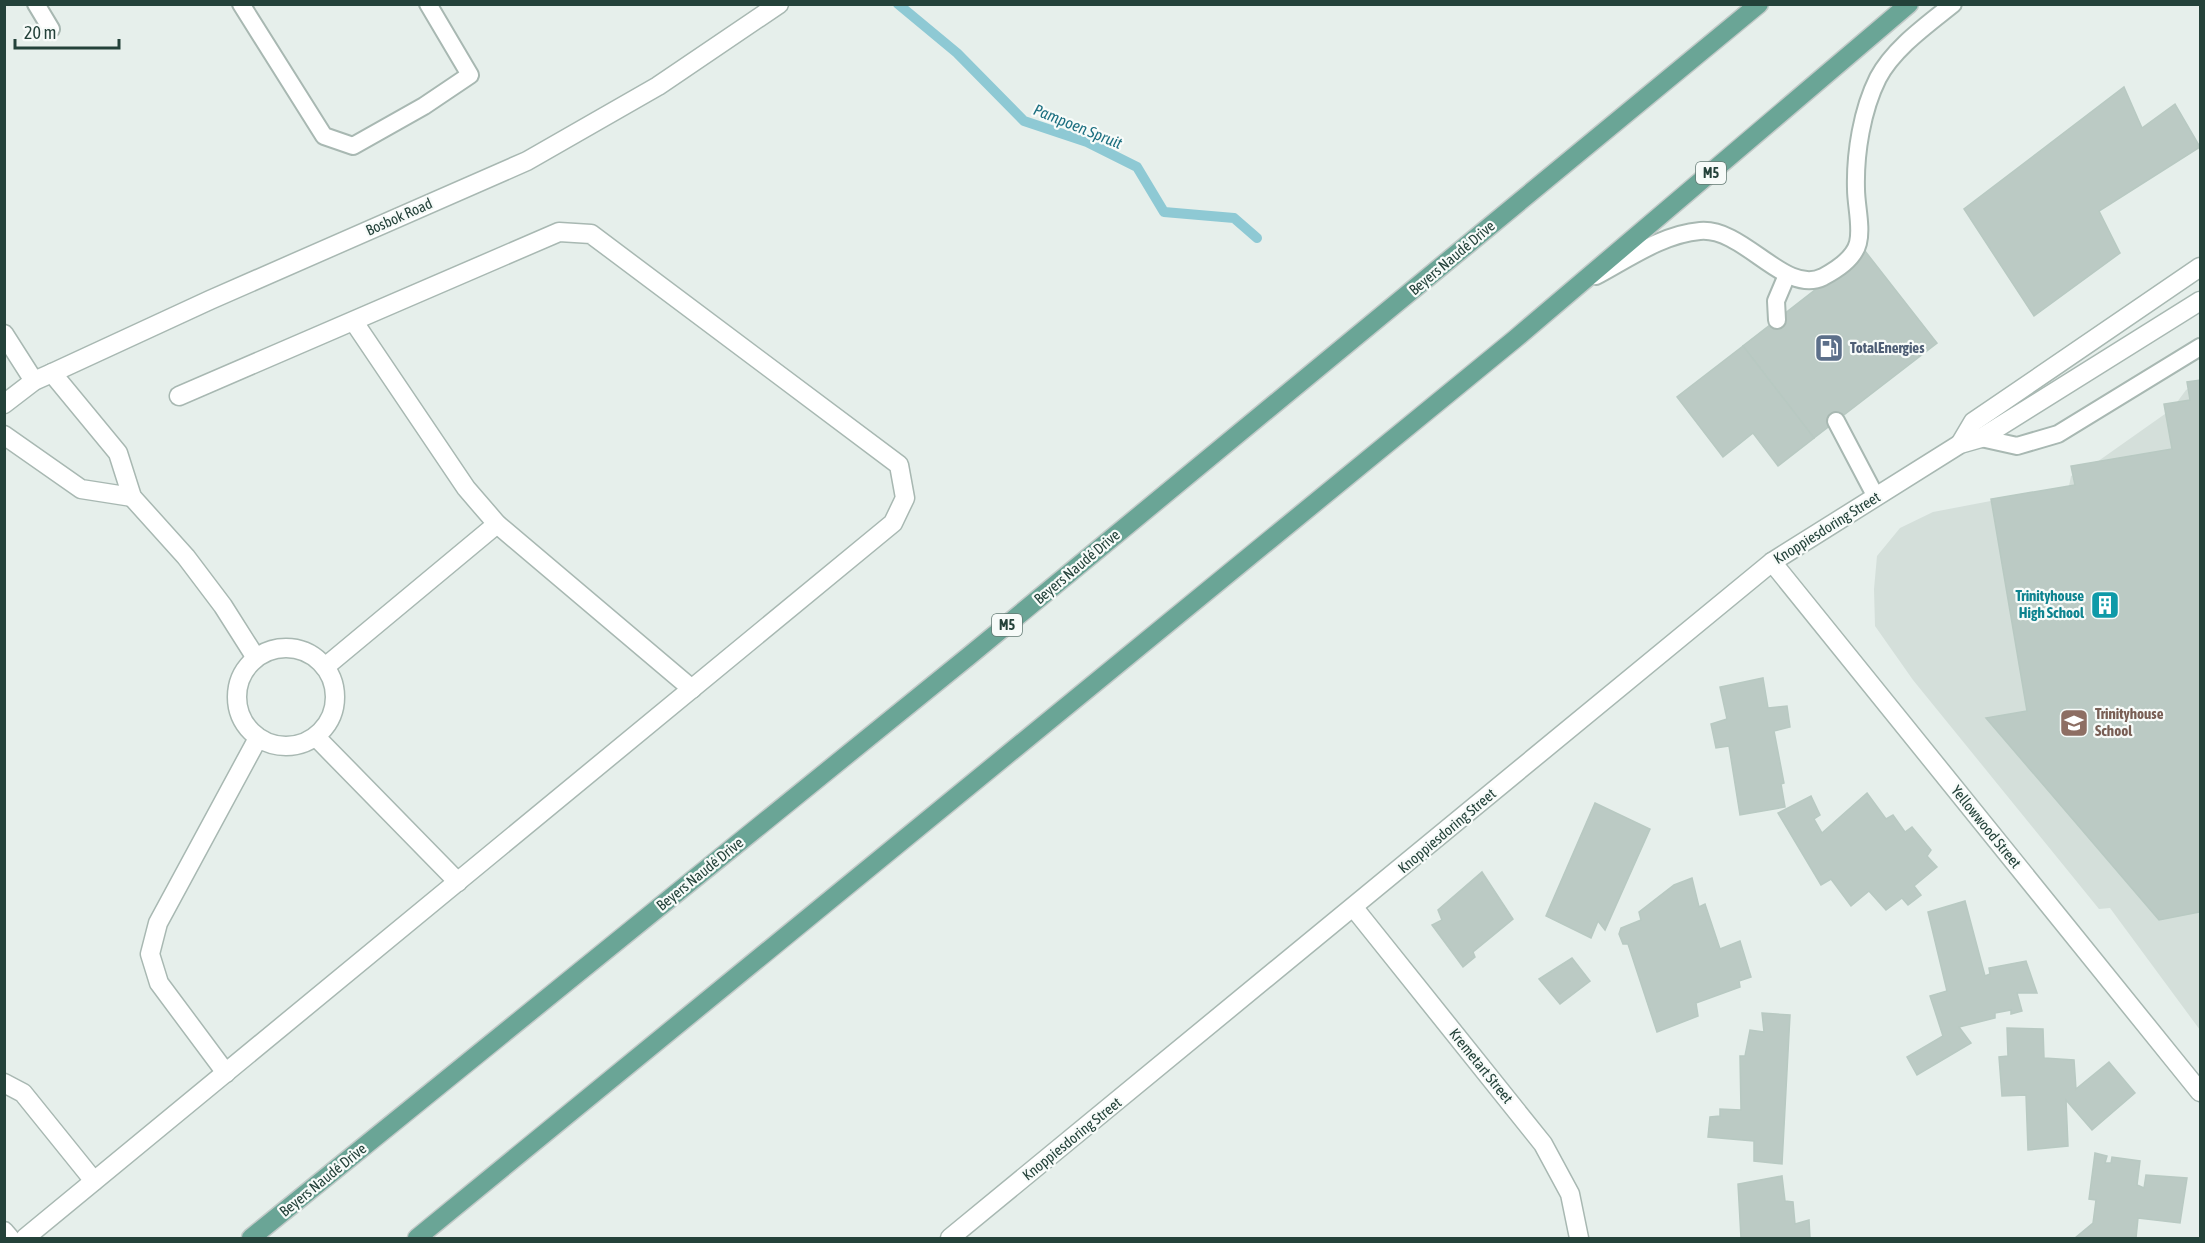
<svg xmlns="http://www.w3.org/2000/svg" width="2205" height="1243" font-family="'Asap Condensed',sans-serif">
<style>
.built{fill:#d4dfda}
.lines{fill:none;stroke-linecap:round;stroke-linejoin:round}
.stream{stroke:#8ec9d4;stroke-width:10}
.building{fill:#bbcac4;stroke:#b8c9c2;stroke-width:1.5}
.service-casing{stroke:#a8b8b2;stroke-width:20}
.minor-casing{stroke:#a8b8b2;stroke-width:21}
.primary-casing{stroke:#c2cac8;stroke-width:21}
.service{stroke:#fff;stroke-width:16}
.minor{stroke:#fff;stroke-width:18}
.primary{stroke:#6aa596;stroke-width:18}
.labels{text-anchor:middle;stroke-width:4.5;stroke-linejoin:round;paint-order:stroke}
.shield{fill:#f7fbf9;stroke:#637a73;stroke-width:1.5}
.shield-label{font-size:14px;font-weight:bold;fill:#24423a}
.street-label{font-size:15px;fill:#24423a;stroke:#f7fbf9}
.service-label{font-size:15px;font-weight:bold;fill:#4e5e75;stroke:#f7fbf9;text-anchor:start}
.culture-label{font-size:15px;font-weight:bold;fill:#0d838f;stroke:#f7fbf9;text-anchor:end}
.education-label{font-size:15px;font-weight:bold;fill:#785e54;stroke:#f7fbf9;text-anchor:start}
.water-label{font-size:16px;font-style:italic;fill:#1c6f80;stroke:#f7fbf9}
</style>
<rect width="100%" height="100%" fill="#e6efeb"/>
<path class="built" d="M 2200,382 L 2200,1030 L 2110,908 L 2099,909 L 1913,680 L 1875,626 L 1874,589 L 1877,556 L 1900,528 L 1933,512 L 2069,486 L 2071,476 L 2087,469 L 2172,409 L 2186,390 Z"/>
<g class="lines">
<path class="stream" d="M 898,4 L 957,53 L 1024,121 L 1087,142 L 1137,167 L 1164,212 L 1234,218 L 1257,238"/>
</g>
<g class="building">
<path d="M 2124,87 L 2142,128 L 2175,104 L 2200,147 L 2099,211 L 2120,253 L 2034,316 L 1964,209 Z"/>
<path d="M 1865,251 L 1937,343 L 1814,438 L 1743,346 Z"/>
<path d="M 1743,346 L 1814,438 L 1778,466 L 1753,433 L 1723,457 L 1677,397 Z"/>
<path d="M 2200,380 L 2200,912 L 2159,920 L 1986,718 L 2027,711 L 1991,499 L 2075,485 L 2071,466 L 2172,449 L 2164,404 L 2190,400 L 2187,382 Z"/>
<path d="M 1763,678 L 1768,708 L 1787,706 L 1790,727 L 1774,731 L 1784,783 L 1781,784 L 1785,807 L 1740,815 L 1729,746 L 1716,748 L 1711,724 L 1727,719 L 1720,687 Z"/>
<path d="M 1867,793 L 1886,819 L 1893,815 L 1905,832 L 1912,827 L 1931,850 L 1927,856 L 1937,867 L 1914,886 L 1921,895 L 1908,905 L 1902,898 L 1886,910 L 1869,891 L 1851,906 L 1831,879 L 1821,885 L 1778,813 L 1811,796 L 1820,815 L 1814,819 L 1822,833 Z"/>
<path d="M 1595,803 L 1650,829 L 1605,930 L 1598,921 L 1591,938 L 1546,916 Z"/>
<path d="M 1482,872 L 1513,919 L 1473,952 L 1475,957 L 1463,967 L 1432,925 L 1442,920 L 1438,910 Z"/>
<path d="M 1692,878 L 1699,907 L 1705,904 L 1720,949 L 1740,941 L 1751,977 L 1739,981 L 1740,987 L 1696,1003 L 1698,1016 L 1657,1032 L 1628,944 L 1623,944 L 1619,934 L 1621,928 L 1641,920 L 1639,912 L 1674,885 Z"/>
<path d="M 1965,901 L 1985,976 L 1990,974 L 1989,968 L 2026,961 L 2037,993 L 2017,993 L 2022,1011 L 2011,1014 L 2011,1010 L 1995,1013 L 1995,1018 L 1959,1027 L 1971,1043 L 1917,1075 L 1907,1057 L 1943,1036 L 1930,996 L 1947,991 L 1928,912 Z"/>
<path d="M 1572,958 L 1590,981 L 1560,1004 L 1539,979 Z"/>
<path d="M 1762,1013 L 1790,1015 L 1782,1164 L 1754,1161 L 1754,1141 L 1708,1137 L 1710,1117 L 1720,1116 L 1720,1109 L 1741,1110 L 1740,1056 L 1745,1056 L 1750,1030 L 1764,1032 Z"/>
<path d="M 2007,1028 L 2043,1029 L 2044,1058 L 2074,1060 L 2076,1089 L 2109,1062 L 2135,1093 L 2092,1130 L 2066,1100 L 2068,1146 L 2028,1150 L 2026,1095 L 2002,1096 L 1999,1057 L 2008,1056 Z"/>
<path d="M 2095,1153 L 2107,1156 L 2105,1163 L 2111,1163 L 2112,1157 L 2140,1161 L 2137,1185 L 2144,1188 L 2146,1175 L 2187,1178 L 2180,1223 L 2138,1218 L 2136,1238 L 2075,1238 L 2093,1223 L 2096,1200 L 2089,1199 Z"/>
<path d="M 1782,1176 L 1785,1201 L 1793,1202 L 1795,1224 L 1809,1220 L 1810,1238 L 1741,1238 L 1738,1184 Z"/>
</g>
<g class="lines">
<g class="service-casing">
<g id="service">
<path d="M 36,4 L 51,29"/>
<path d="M 241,4 L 324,136 L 353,146 L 424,106 L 470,75 L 428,4"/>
<path d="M 1596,276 C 1628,259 1663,234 1700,231 C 1744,227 1785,296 1823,277 C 1836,270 1854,259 1858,243 C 1862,227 1856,205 1856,189 C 1855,153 1862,110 1878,78 C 1894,48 1927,25 1953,4"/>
<path d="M 1777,320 L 1776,301 L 1787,275"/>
<path d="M 1836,421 L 1876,497"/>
<path d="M 1981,438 L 2017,446 L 2058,434 L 2200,347"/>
</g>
</g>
<g class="minor-casing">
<g id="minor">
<path d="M 354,322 L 466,488 L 497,524 L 692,689"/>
<path d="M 4,334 L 34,381"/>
<path d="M 52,373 L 118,453 L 132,497 L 186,557 L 223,606 L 256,658"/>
<path d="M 4,404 L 34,381 L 52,373 L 210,300 L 527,161 L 658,86 L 779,4"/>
<path d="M 4,435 L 81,489 L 132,497"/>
<path d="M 1960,444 L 1973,422 L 2200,267"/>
<path d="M 1772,562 L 2200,1092"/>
<circle cx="286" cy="697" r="49"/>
<path d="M 325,667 L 497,524"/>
<path d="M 316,737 L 458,882"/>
<path d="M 1354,908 L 1543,1144 L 1570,1194 L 1579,1238"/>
<path d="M 226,1073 L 159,983 L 150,954 L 158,923 L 258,738"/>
<path d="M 4,1083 L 23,1093 L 94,1181"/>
<path d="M 4,1231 L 10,1238"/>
<path d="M 25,1238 L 893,523 L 905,498 L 899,465 L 591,234 L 559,232 L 179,396"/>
<path d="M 950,1238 L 1772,562 L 1960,444 L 1981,438 L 2200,301"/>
</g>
</g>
<g class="primary-casing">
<g id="primary">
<path d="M 251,1238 L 969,656 L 1759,4"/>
<path d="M 417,1238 L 1515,339 L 1909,4"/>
</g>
</g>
<use href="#service" class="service"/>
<use href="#minor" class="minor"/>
<use href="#primary" class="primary"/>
</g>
<defs>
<g id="fuel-square" transform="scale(1.5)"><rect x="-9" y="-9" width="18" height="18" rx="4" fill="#5c6f8a" stroke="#f7fbf9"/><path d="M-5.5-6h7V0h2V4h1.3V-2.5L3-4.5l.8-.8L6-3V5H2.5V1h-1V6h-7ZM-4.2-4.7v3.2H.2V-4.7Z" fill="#fff"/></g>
<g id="building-square" transform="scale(1.5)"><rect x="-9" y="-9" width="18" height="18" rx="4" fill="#0f9aa8" stroke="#f7fbf9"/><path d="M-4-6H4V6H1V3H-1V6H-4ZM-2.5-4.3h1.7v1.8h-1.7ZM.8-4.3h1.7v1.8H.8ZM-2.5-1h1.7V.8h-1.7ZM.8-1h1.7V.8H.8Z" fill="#fff"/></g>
<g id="school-square" transform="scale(1.5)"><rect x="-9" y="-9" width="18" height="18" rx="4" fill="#8d6e63" stroke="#f7fbf9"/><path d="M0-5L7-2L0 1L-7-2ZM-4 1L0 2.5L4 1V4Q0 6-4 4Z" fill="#fff"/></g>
</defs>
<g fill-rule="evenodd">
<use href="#fuel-square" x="1829" y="348"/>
<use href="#building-square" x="2105" y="605"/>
<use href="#school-square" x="2074" y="723"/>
</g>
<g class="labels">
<g class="shield">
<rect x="1696" y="162" width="30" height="22" rx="4.5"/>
<rect x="992" y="614" width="30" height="22" rx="4.5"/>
</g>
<g class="shield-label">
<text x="1711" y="178">M5</text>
<text x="1007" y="630">M5</text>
</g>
<g class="street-label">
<text transform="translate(399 217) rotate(-24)" y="5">Bosbok Road</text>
<text transform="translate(1452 258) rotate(-40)" y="5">Beyers Naudé Drive</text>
<text transform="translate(1827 528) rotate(-32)" y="5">Knoppiesdoring Street</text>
<text transform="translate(1077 567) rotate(-40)" y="5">Beyers Naudé Drive</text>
<text transform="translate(1986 827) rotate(51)" y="5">Yellowwood Street</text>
<text transform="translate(1447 831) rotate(-40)" y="5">Knoppiesdoring Street</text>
<text transform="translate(700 874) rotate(-39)" y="5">Beyers Naudé Drive</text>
<text transform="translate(1481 1066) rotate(51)" y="5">Kremetart Street</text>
<text transform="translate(1072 1139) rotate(-39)" y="5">Knoppiesdoring Street</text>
<text transform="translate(323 1180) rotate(-39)" y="5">Beyers Naudé Drive</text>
</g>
<g class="service-label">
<text x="1850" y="353">TotalEnergies</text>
</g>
<g class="culture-label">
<text x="2084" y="601">Trinityhouse<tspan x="2084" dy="17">High School</tspan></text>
</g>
<g class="education-label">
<text x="2095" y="719">Trinityhouse<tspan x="2095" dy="17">School</tspan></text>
</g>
<g class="water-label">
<text transform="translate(1078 126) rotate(22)" y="6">Pampoen Spruit</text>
</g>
</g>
<rect width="2205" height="1243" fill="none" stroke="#24423a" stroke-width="12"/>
<path d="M15 39v9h104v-9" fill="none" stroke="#24423a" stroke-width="3"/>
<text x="24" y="39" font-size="18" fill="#24423a" stroke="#f7fbf9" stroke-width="4.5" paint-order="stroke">20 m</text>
</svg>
